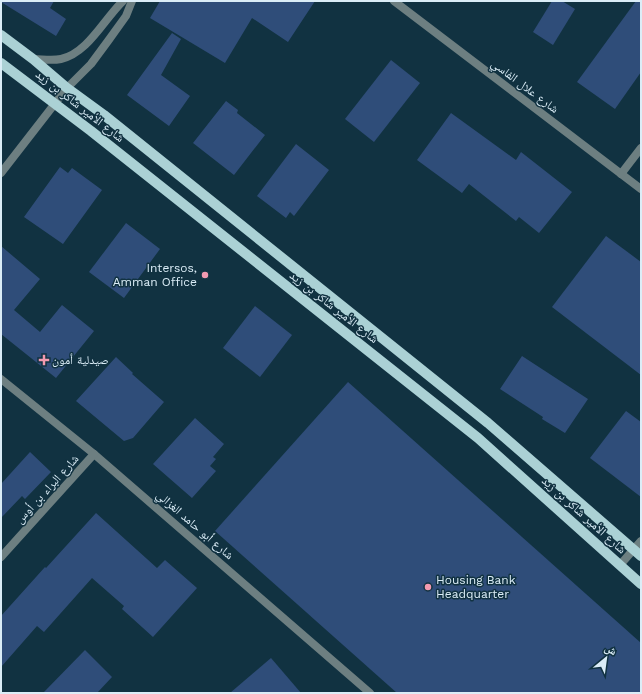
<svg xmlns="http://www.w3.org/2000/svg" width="642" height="694" font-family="'Work Sans','Noto Naskh Arabic',sans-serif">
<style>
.building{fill:#2f4d79}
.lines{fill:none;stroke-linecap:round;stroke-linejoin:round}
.street{stroke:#6d7f81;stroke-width:8}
.primary{stroke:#abd1d5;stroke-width:10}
.poi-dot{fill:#f29ab0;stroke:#113241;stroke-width:1.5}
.labels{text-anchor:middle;stroke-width:3;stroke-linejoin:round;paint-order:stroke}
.street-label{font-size:12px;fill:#dbedf7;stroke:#113241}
.poi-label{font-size:12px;fill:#dbedf7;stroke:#113241;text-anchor:start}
</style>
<rect width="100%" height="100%" fill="#113241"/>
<g class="building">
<path d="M 1,1 L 54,1 L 50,8 L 66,19 L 56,36 L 1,2 Z"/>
<path d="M 160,1 L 315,1 L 288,42 L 252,18 L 225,63 L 150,18 Z"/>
<path d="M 552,1 L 562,1 L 575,9 L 553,45 L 533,32 Z"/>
<path d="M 636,1 L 641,1 L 641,72 L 615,109 L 577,82 Z"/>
<path d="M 172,33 L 181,39 L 161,75 L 190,96 L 169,126 L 127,95 Z"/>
<path d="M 391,60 L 420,83 L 374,142 L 345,119 Z"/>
<path d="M 226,101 L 238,110 L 237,113 L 265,135 L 234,175 L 193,143 Z"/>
<path d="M 451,113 L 516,160 L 521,152 L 572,192 L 539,233 L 519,217 L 516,221 L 469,184 L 462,193 L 417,160 Z"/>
<path d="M 296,144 L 329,170 L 294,216 L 290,212 L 286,218 L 257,196 Z"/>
<path d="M 60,167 L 68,173 L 72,168 L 102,190 L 63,244 L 24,217 Z"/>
<path d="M 126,223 L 160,249 L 124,298 L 89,272 Z"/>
<path d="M 606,236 L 641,262 L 641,375 L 552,307 Z"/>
<path d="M 1,246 L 40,279 L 14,310 L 40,332 L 62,305 L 94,331 L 56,378 L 1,334 Z"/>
<path d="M 255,306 L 292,335 L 260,377 L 223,348 Z"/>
<path d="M 522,356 L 588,399 L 565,433 L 542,419 L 543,417 L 500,389 Z"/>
<path d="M 116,357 L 133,373 L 132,374 L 164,402 L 133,438 L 124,441 L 76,401 Z"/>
<path d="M 348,382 L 641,643 L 641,693 L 397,693 L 215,531 Z"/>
<path d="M 626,411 L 641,422 L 641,497 L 590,458 Z"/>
<path d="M 195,418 L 224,444 L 213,457 L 216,459 L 210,466 L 216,471 L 192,498 L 153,464 Z"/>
<path d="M 30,452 L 51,472 L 25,499 L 22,496 L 1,518 L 1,484 Z"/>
<path d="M 96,513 L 157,568 L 165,560 L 197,588 L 153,637 L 122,609 L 124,606 L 92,578 L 44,632 L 37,626 L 1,667 L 1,616 L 45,567 L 46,568 Z"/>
<path d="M 85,650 L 112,677 L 97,693 L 43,693 Z"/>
<path d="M 271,658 L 301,693 L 230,693 Z"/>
</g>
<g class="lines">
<g class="street">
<path d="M 394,1 L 641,189"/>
<path d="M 33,59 C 42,59 51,61 61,59 C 88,53 104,19 123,1"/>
<path d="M 1,173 L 67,88 L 91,64 L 108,41 L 126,16 L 132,1"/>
<path d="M 621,174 L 641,148"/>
<path d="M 1,379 L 94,454 L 370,693"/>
<path d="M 1,557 L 94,454"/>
<path d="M 620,565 L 641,541"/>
</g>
<g class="primary">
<path d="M 1,35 L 33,59 L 67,88 L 104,115 L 488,423 L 641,556"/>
<path d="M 1,63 L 91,131 L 478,438 L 641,584"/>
</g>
</g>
<g class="poi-dot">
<circle cx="205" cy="275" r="4"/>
<path d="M42 354h4v4h4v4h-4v4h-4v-4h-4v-4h4z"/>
<circle cx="428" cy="587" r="4"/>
</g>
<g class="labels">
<g class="street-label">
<text transform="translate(525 86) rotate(37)" y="4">شارع علال الفاسي</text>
<text transform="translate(80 106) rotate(38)" y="4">شارع الأمير شاكر بن زيد</text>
<text transform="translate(334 307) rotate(38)" y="4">شارع الأمير شاكر بن زيد</text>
<text transform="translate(47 489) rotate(-48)" y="4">شارع البراء بن أوس</text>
<text transform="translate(584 515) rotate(42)" y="4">شارع الأمير شاكر بن زيد</text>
<text transform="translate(195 525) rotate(41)" y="4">شارع أبو حامد الغزالي</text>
</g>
<g class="poi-label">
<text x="197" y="272" text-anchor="end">Intersos,<tspan x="197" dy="14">Amman Office</tspan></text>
<text x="52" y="364">صيدلية أمون</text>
<text x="436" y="584">Housing Bank<tspan x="436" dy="14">Headquarter</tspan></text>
</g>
</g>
<rect width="642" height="694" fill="none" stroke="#dbedf7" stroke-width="4"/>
<g transform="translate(606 658) rotate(29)" stroke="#113241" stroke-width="3" paint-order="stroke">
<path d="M0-3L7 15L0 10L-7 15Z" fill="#dbedf7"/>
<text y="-6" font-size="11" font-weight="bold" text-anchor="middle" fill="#dbedf7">ش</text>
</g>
</svg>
